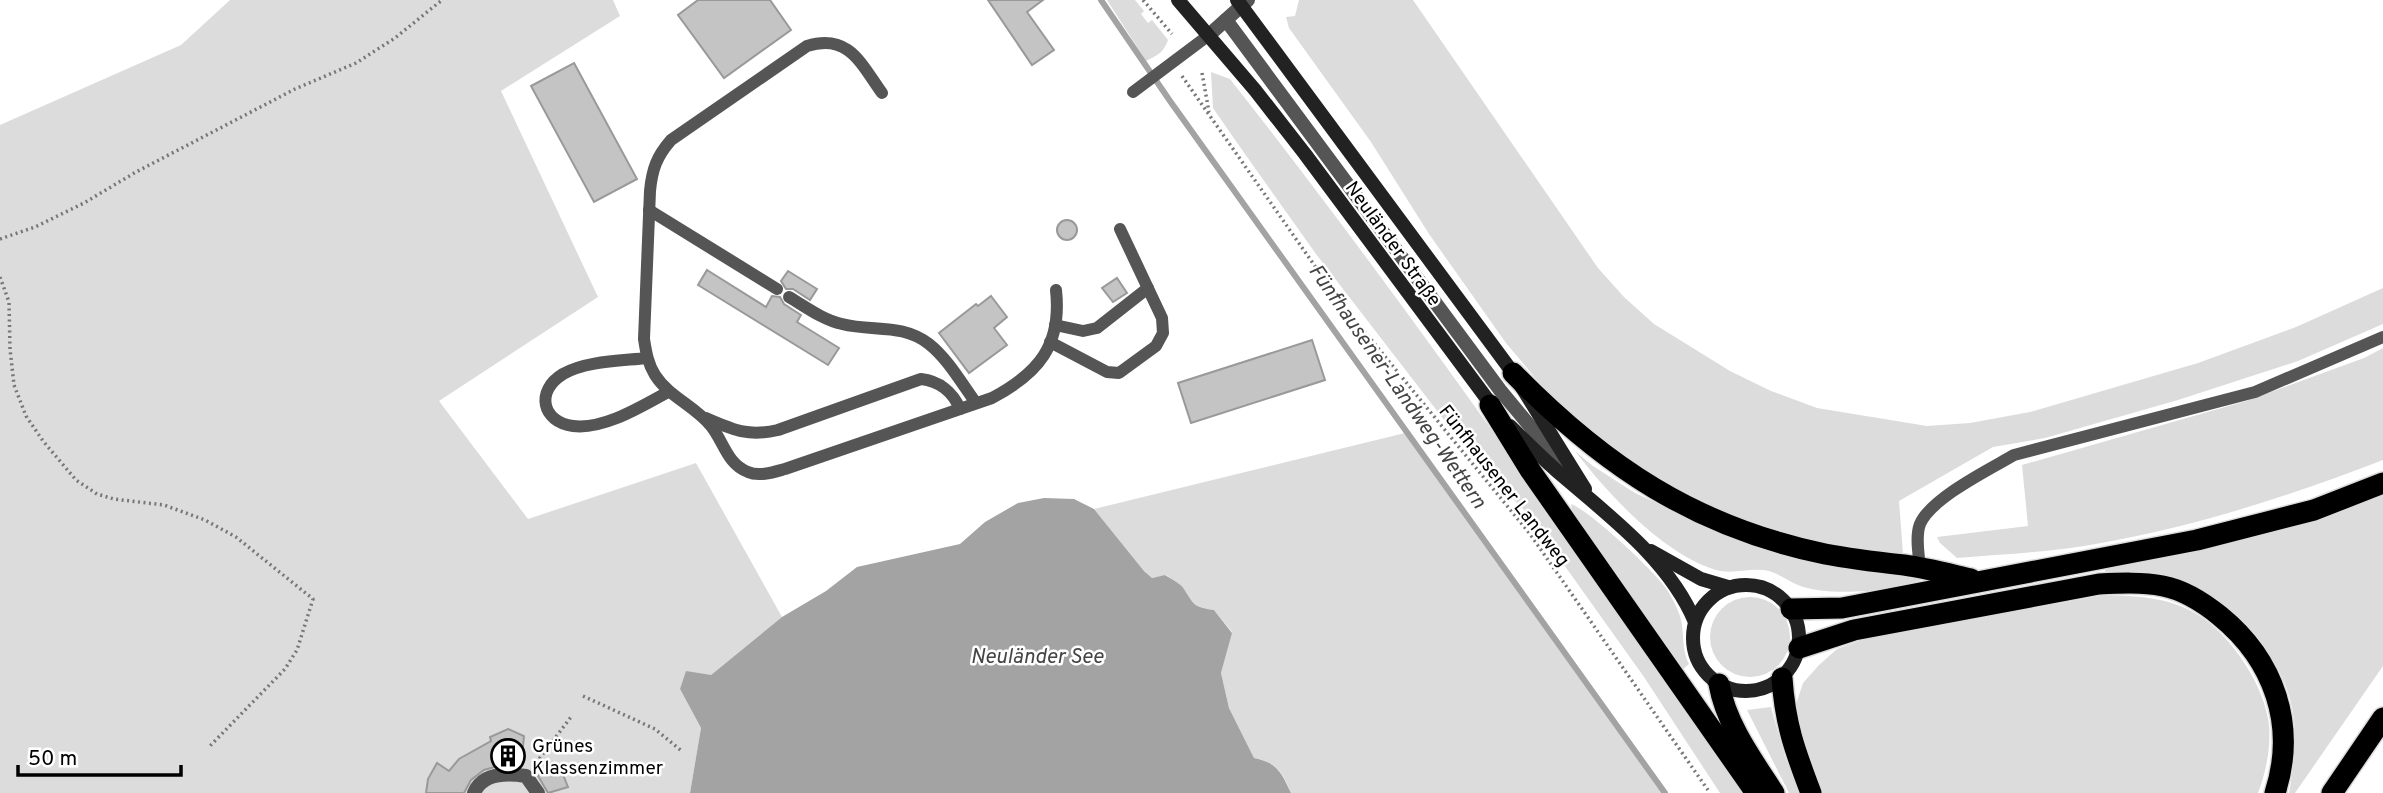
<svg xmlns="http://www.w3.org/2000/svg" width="2383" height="793" font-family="Overpass,sans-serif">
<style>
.green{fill:#dcdcdc}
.water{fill:#a3a3a3}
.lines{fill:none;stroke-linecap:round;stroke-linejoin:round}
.stream{stroke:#a3a3a3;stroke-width:6}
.building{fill:#c4c4c4;stroke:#999;stroke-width:2}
.motorway-casing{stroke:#dbdbdb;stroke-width:24}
.path{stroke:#777;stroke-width:3.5;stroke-dasharray:2 3.5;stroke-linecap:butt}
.service{stroke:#555;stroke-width:12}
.pedestrian{stroke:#555;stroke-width:14}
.minor{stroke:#555;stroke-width:14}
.secondary{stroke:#222;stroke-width:14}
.motorway{stroke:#000;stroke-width:21}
.labels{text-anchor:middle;stroke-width:5;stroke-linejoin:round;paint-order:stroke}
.street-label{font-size:19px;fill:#000;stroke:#fff}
.poi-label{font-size:19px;fill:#000;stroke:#fff;text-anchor:start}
.water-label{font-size:21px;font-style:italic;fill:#444;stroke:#fff}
</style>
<rect width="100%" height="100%" fill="#fff"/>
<g class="green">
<path d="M 230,0 L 613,0 L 620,16 L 501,91 L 598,297 L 439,401 L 528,519 L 696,463 L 782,617 L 711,675 L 680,689 L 701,728 L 690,793 L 0,793 L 0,125 L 181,45 Z"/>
<path d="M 1107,0 L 1135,0 L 1144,11 L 1141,14 L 1148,23 L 1152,20 L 1168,40 C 1163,54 1157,55 1146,61 Z"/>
<path d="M 1299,0 L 1413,0 L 1598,268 L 1624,297 L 1654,324 L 1730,371 L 1771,391 L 1817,408 L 1927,426 L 1970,423 L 2030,412 L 2198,363 L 2296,327 L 2383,288 L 2383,324 L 2298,361 L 2178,400 L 2045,438 L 1993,447 L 1899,501 L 1903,554 L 1856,550 L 1806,539 L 1725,513 L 1662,485 L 1591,434 L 1548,393 L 1506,343 L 1429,234 L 1371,142 L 1289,28 L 1286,17 L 1295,16 Z"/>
<path d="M 1211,72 L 1230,79 C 1412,310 1578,552 1746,793 L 1720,793 L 1644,677 L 1527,513 L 1475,460 L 1316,254 L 1240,147 L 1213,108 Z"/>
<path d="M 2383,348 L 2383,460 C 2290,496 2200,525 2101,543 C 2054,552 2005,554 1957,558 L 1940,543 L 1937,537 L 2028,526 L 2022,465 L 2246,401 L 2364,358 Z"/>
<path d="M 1405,433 L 1665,793 L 1291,793 C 1282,772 1278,763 1254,758 L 1229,708 L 1221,673 L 1232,632 L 1214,610 C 1195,607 1194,605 1184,589 C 1180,583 1171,579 1166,575 L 1152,578 L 1144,571 L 1094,509 Z"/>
<path d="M 1575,451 L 1593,466 L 1635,493 L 1721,533 L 1888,574 L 1923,579 C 1896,592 1826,597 1798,585 C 1788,581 1779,574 1769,571 C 1751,567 1733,575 1716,570 C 1663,554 1608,494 1575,451 Z"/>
<path d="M 2383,487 L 2383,666 L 2295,793 L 2289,793 C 2302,722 2296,680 2246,626 C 2233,611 2214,594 2195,588 C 2166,580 2134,578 2105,574 L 2106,563 Z"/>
<path d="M 1571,504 C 1590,511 1652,569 1665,587 C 1670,594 1675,603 1678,611 C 1686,628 1680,647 1689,664 L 1682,670 L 1572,510 Z"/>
<path d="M 2105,595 C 2137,596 2170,597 2198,615 C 2231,635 2265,686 2269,725 C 2271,748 2266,772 2258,793 L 1822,793 L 1802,742 L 1796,704 L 1803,683 L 1819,665 L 1837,649 L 1867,638 Z"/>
<circle cx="1750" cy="637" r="40"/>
<path d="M 1771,707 L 1785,757 L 1800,793 L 1789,793 L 1747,710 Z"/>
</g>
<path class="water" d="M 1044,498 L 1074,499 L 1094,509 L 1144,571 L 1152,578 L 1165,575 C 1171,579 1180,583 1184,589 C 1194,605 1194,607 1214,610 L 1232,633 L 1221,673 L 1229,708 L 1254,758 C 1278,763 1281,772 1291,793 L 690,793 L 701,728 L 680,689 L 686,671 L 711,675 L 782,617 L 826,591 L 857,567 L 960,544 L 985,522 L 1018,503 Z"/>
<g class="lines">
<path class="stream" d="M 1101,0 L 1170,101 L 1665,793"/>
</g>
<g class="building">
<path d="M 698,0 L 770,0 L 791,30 L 724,78 L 678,15 Z"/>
<path d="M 988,0 L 1043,0 L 1027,12 L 1054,50 L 1032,65 Z"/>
<path d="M 574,63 L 637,179 L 594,202 L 531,86 Z"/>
<circle cx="1067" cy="230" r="10"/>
<path d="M 707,270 L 766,307 L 772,296 L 780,297 L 784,304 L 801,315 L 797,322 L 839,348 L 828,365 L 698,285 Z"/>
<path d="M 788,271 L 817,289 L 810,300 L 793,289 L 786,289 L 781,281 Z"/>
<path d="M 1117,278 L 1127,293 L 1113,302 L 1102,288 Z"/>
<path d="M 991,296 L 1007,317 L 994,328 L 1007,345 L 969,373 L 939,333 L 976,304 L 978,306 Z"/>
<path d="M 1312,340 L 1325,380 L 1191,423 L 1178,383 Z"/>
<path d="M 508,729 L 524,736 L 521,766 L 502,765 L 484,770 L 471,780 L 464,793 L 426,793 L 428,779 L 437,763 L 449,771 L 459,759 L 491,741 L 490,737 Z"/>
<path d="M 551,763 L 562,772 L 568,787 L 548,793 L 538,776 Z"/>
</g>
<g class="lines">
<g class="motorway-casing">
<g id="motorway">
<path d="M 1513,373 C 1604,466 1695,527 1825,554 C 1851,559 1877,562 1904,565 C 1926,568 1949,574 1971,579"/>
<path d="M 1490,405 L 1530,470 L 1756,793"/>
<path d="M 1791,609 L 1842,608 L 2197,540 L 2314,510 L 2383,483"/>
<path d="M 1799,648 L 1854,630 L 2099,584 C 2120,583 2142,582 2163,586 C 2184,590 2204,603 2220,616 C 2274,660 2297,725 2275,793"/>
<path d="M 1782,678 C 1785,724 1795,751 1811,793"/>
<path d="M 1719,684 C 1726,724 1752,759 1774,793"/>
<path d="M 2332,793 L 2383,718"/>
</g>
</g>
<g class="path">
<path d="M 1143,0 L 1172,34"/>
<path d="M 1202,73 L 1209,112"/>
<path d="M 1182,76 L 1338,299 L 1530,534 L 1710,793"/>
<path d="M 0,239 L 35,227 L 84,203 L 136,172 L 295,89 L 356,63 L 395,38 L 442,0"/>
<path d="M 0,277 L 9,302 L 10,349 L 14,385 L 26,416 L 43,441 L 76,480 L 97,494 L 114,499 L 164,505 L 205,520 L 236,537 L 313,599 L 297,650 L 285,669 L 208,748"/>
<path d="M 583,696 L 655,729 L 683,752"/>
<path d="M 536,763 L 571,717"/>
</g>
<g class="service">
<path d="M 1133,92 L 1209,35"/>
<path d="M 882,93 C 861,64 849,33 807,46 L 671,140 C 657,156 652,169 650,191 L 644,339 C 646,352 648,364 655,375 C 669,397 695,406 711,426 C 724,442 727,464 748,472 C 759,477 774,472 785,469 L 992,398 C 1039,373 1062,345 1056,290"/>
<path d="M 649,210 L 777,289"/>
<path d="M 789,297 C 806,307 823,320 842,324 C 873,332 902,323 929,344 C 948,359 962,384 976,403"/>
<path d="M 1055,325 L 1083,331 L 1097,328 L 1148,288"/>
<path d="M 1050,342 L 1107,372 L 1119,373 L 1156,346 L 1163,333 L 1162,318 L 1120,229"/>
<path d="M 647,358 C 620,361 586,361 563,374 C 535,391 542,422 573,426 C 604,430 642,406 668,392"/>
<path d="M 706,418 C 734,430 748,437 778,430 L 921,379 C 939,381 953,392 960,409"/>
<path d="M 1920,568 C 1919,555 1915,537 1920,524 C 1931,498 1990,469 2014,455 L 2255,392 L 2383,337"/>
</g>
<path class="pedestrian" d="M 474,793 C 482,773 507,773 526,776 L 538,793"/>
<g class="minor">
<path d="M 1226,20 L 1500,390 L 1573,478"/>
<path d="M 1209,35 L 1248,0"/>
</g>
<g class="secondary">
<path d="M 1178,0 L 1255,90 L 1305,154 L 1496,411"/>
<path d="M 1237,0 L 1513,373 L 1585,489"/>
<path d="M 1510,426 C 1528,444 1546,462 1565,478 C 1613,519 1670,562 1695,622"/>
<path d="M 1651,551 L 1701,579 L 1728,587"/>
<circle cx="1746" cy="638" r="53"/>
</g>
<use href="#motorway" class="motorway"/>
</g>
<defs>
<g id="building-ring" transform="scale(1.75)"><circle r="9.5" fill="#fff" stroke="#000" stroke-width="1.5"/><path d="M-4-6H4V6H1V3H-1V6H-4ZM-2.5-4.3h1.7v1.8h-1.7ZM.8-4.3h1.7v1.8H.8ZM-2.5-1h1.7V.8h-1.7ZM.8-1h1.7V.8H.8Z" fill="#000"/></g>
</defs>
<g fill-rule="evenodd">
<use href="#building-ring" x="508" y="756"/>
</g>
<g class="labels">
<g class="street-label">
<text transform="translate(1394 243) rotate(54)" y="7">Neuländer Straße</text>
<text transform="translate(1505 485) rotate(52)" y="7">Fünfhausener Landweg</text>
</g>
<g class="poi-label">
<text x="532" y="752">Grünes<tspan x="532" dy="22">Klassenzimmer</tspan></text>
</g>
<g class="water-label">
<text transform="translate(1398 386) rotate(55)" y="7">Fünfhausener-Landweg-Wettern</text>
<text x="1037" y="663">Neuländer See</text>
</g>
</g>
<path d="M18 765v10h163v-10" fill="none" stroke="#000000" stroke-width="3.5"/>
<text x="28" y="765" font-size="21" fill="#000000" stroke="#ffffff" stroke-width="5" paint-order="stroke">50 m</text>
</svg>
